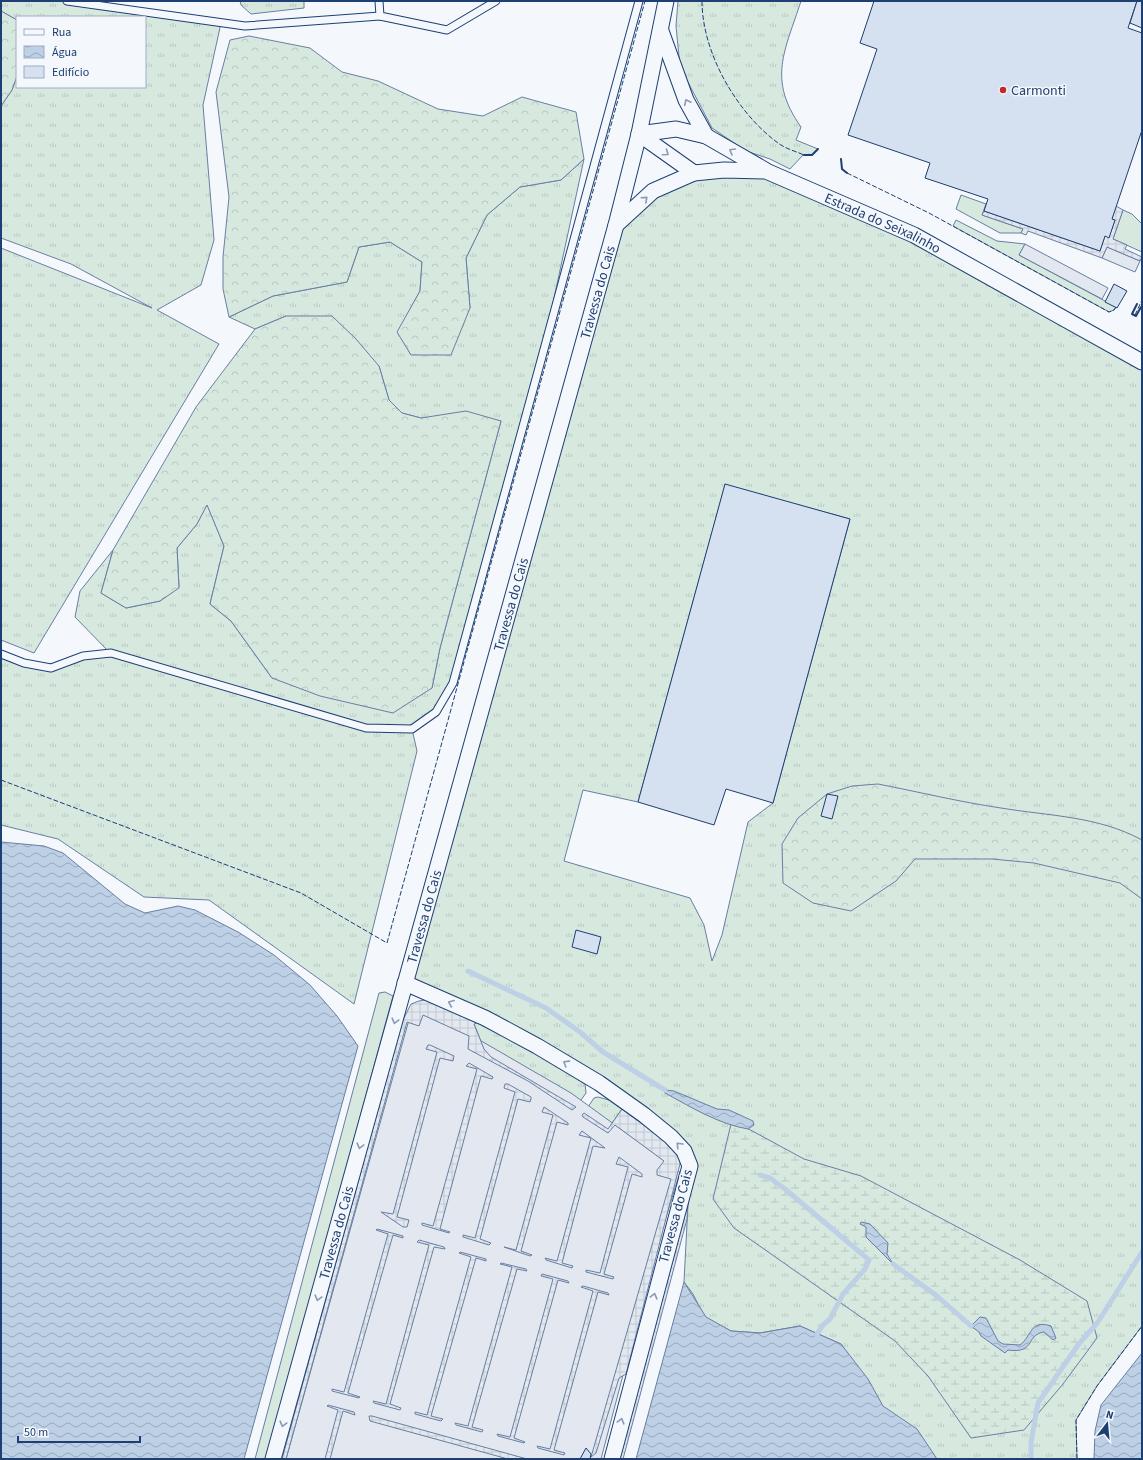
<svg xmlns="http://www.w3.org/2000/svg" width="1143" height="1460" font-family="'Source Sans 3',sans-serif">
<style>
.grass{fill:url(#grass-tufts);stroke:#687fa3;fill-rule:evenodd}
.forest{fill:url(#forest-crowns);stroke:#687fa3}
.wetland{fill:url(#wetland-marsh);stroke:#687fa3}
.garden{fill:#d7e8df;stroke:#687fa3}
.parking{fill:#e3e8f0;stroke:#687fa3}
.plaza{fill:url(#plaza-grid);stroke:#687fa3}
.water{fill:url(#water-waves);stroke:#687fa3}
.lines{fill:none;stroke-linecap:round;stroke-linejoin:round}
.stream{stroke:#bed0e5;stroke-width:5}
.building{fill:#d5e0f0;stroke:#1d3f73}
.service-casing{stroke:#1d3f73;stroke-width:9}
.minor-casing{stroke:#1d3f73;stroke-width:17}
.service{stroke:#f4f7fb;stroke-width:7}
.minor{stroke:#f4f7fb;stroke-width:15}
.fence{stroke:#1d3f73;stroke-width:1;stroke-dasharray:5 2;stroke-linecap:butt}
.wall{stroke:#1d3f73;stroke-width:2}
.oneway{stroke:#889bb7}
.poi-dot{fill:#c62828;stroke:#f4f7fb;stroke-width:1.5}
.labels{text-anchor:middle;stroke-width:3;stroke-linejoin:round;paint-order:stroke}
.poi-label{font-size:14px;fill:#1d3f73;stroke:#f4f7fb;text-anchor:start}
.street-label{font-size:14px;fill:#1d3f73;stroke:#f4f7fb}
</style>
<defs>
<pattern id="grass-tufts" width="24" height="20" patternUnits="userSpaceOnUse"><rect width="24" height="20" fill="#d7e8df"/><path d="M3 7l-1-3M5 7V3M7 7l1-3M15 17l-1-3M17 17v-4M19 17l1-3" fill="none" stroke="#b8c8c3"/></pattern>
<pattern id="forest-crowns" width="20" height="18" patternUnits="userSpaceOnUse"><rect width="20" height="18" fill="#d7e8df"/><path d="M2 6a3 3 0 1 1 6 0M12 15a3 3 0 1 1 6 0" fill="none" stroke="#b8c8c3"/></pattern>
<pattern id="wetland-marsh" width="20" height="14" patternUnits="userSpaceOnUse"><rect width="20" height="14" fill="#d7e8df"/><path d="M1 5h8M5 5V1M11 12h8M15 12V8" fill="none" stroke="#b8c8c3"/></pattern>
<pattern id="plaza-grid" width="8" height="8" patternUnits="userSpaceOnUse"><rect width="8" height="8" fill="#e3e8f0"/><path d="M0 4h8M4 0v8" fill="none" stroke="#c2c8d1"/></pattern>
<pattern id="water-waves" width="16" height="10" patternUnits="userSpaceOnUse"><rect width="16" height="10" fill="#bed0e5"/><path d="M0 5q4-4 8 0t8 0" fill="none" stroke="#9aaabe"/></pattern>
</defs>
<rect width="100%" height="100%" fill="#f4f7fb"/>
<g class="grass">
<path d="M 1,1 L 67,1 L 221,23 L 203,105 L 214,240 L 201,285 L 157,310 L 219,344 L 34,653 L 1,640 L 1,248 L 152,308 L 71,264 L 1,238 L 1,106 L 12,90 L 17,76 L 17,87 L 145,87 L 145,17 L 17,17 L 17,20 L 1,11 Z"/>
<path d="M 240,1 L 304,1 L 304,8 L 251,14 L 241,5 Z"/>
<path d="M 678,1 L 801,1 C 785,51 767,79 801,127 L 796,140 L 818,149 L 812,155 L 803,155 L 790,169 L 770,159 L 746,151 L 712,128 L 680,67 L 676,26 Z"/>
<path d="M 584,159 L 539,368 L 453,683 L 436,712 L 412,729 L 417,751 L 354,1004 L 209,900 L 144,897 L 58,839 L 1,825 L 1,654 L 51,668 L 110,653 L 75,617 L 80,591 L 113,550 L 101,593 L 126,608 L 160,601 L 179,587 L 177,548 L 197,524 L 207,504 L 224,546 L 210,604 L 231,621 L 272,678 L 432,688 L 440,648 L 501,421 L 421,418 L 402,413 L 389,400 L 379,366 L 286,316 L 255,329 L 229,317 L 273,296 L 347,282 L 359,247 L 390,242 L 422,262 L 420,291 L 398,332 L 411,355 L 470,308 L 466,258 L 487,215 L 520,187 L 561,180 Z"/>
<path d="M 766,171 L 914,235 L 1142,362 L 1142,1326 L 1097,1386 L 1076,1420 L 1077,1459 L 937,1459 L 882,1407 L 841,1344 L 800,1326 L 760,1333 L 731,1331 L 705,1318 L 693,1294 L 684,1282 L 690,1166 L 684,1151 L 599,1083 L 405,983 L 616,225 L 694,173 ZM 725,485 L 850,519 L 773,803 L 748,822 L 722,935 L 712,961 L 704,925 L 690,898 L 564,861 L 583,790 L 638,802 Z"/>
<path d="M 478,1022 L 536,1053 L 585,1084 L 586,1093 L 576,1107 L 484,1049 L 474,1024 Z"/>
<path d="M 598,1097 L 609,1100 L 622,1109 L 608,1129 L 584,1113 L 594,1098 Z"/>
</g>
<g class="forest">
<path d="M 1,11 L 17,20 L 17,76 L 12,90 L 1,106 Z"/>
<path d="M 249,36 L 310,48 L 342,72 L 378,81 L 438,109 L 483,116 L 522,97 L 576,112 L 584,159 L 561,180 L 520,187 L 487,215 L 466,258 L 470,308 L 451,355 L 411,355 L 397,332 L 420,291 L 422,262 L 390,242 L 359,247 L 347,282 L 273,296 L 229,317 L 223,289 L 223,257 L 229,197 L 216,92 L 230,40 Z"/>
<path d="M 286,316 L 332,316 L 356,339 L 379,366 L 389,400 L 402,413 L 421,418 L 466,411 L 501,421 L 440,648 L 432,688 L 393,713 L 320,696 L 272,678 L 231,621 L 210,604 L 224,546 L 207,505 L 197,524 L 177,548 L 179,588 L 160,601 L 126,608 L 101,593 L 113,550 L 196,407 L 255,329 Z"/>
<path d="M 878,784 C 919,792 960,802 1001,808 C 1049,816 1098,816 1142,840 L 1142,899 L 1120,883 L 1034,863 L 992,859 L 915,859 L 896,881 L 851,911 L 813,903 L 783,883 L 782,844 L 798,818 L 827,794 L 852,786 Z"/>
</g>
<path class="wetland" d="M 732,1120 L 804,1159 L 861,1176 L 1020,1260 L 1087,1301 L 1097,1338 L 1063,1384 L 1024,1430 L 971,1438 L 928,1376 L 895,1341 L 734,1228 L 713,1199 Z"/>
<g class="garden">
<path d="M 961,195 L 986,204 L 982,215 L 1023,229 L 1021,233 L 1000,233 L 956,209 Z"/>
<path d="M 1123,210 L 1132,214 L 1142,224 L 1142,252 L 1113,239 Z"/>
<path d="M 956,220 L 997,241 L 1025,244 L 1019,255 L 1105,301 L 1116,307 L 1114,310 L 1109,312 L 953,226 Z"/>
<path d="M 385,992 L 393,996 L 267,1459 L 255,1459 L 379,993 Z"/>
</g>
<g class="parking">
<path d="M 1025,244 L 1108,288 L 1102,299 L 1019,255 Z"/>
<path d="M 1107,247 L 1140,261 L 1135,272 L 1102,258 Z"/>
<path d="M 412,1009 L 483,1042 L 571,1093 L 680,1172 L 655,1253 L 601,1459 L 286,1459 Z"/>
</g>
<g class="plaza">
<path d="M 1116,206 L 1123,210 L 1113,239 L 1127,245 L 1125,249 L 1142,257 L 1140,261 L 1107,247 L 1102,258 L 1028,231 L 1026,235 L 1021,233 L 1023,229 L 982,215 L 984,211 L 1100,251 L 1105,236 L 1109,237 L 1115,220 L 1112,219 Z"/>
<path d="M 430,999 L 478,1022 L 474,1024 L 484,1049 L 491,1057 L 576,1107 L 572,1110 L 528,1081 L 468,1049 L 469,1036 L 423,1015 L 419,1026 L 407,1022 L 286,1459 L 282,1459 L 402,1022 L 411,1004 L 419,1001 Z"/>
<path d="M 428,1045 L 430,1045 L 454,1056 L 453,1061 L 440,1058 L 397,1217 L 409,1220 L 407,1227 L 403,1227 L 381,1212 L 393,1214 L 437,1052 L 426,1049 Z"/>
<path d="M 469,1063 L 493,1077 L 492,1079 L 481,1076 L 440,1229 L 450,1232 L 449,1233 L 422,1225 L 422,1223 L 433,1226 L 477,1069 L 466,1066 Z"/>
<path d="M 505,1084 L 508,1084 L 531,1097 L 531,1099 L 530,1102 L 518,1099 L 480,1239 L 491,1243 L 489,1245 L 463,1237 L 463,1235 L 475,1238 L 515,1092 L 504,1088 Z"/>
<path d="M 544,1107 L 568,1123 L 568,1125 L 557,1122 L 521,1251 L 532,1255 L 530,1256 L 504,1247 L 516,1250 L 553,1115 L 542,1112 Z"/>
<path d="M 622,1109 L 673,1147 L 681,1160 L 626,1374 L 619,1378 L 596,1453 L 591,1457 L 671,1179 L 657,1175 L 657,1170 L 664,1161 L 615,1125 L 608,1133 L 583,1117 L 582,1115 L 584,1113 L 608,1129 Z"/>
<path d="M 582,1131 L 605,1148 L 593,1146 L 562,1263 L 573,1266 L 572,1268 L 546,1260 L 545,1258 L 557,1261 L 591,1138 L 579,1135 Z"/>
<path d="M 619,1157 L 642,1174 L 642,1177 L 632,1174 L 604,1274 L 614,1277 L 613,1279 L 586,1272 L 586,1270 L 600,1273 L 628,1167 L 616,1164 Z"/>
<path d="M 688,1199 L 687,1219 L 623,1459 L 618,1459 Z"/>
<path d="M 377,1229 L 403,1236 L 403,1238 L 393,1235 L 348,1393 L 360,1397 L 359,1398 L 332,1391 L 332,1389 L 344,1392 L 388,1234 L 376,1230 Z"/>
<path d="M 419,1240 L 444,1247 L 445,1249 L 434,1247 L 390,1404 L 401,1408 L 400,1410 L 374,1403 L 373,1401 L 386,1404 L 429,1245 L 417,1242 Z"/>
<path d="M 460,1252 L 486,1259 L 486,1261 L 476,1258 L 431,1416 L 443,1419 L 441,1421 L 415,1414 L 415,1412 L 427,1415 L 471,1257 L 459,1253 Z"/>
<path d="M 501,1263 L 526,1269 L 527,1271 L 517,1269 L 472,1427 L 483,1430 L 482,1432 L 456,1425 L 455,1423 L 468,1426 L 512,1267 L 500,1264 Z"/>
<path d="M 542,1274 L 568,1281 L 569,1283 L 558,1280 L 514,1438 L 525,1442 L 524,1443 L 498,1436 L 497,1434 L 510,1437 L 553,1279 L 541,1276 Z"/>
<path d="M 583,1286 L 608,1293 L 609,1295 L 598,1292 L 554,1450 L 565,1453 L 564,1455 L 538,1448 L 537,1446 L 550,1449 L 593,1291 L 581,1287 Z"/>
<path d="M 328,1405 L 354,1412 L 355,1415 L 343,1411 L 330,1459 L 325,1459 L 338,1410 L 327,1406 Z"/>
<path d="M 369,1416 L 372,1416 L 527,1459 L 508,1459 L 370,1421 Z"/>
</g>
<g class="water">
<path d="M 1,842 L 44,846 L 63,853 L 125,904 L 145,913 L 178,906 L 195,910 L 238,932 L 274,955 L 310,985 L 337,1016 L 358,1046 L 244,1459 L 1,1459 Z"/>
<path d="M 665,1090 L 674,1091 L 717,1109 L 729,1110 L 753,1121 L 754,1125 L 748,1129 C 718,1124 691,1107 665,1093 Z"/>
<path d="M 861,1222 L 870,1224 L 888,1243 L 887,1254 L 893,1264 L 866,1237 L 866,1227 L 860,1224 Z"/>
<path d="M 684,1282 L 706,1317 L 731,1331 L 760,1333 L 800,1326 L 841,1344 L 868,1379 L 883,1406 L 917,1429 L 937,1459 L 636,1459 Z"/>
<path d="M 980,1317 L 986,1318 L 998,1341 L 1003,1344 L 1020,1345 C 1032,1336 1030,1319 1051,1326 L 1056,1338 L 1053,1340 L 1044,1332 C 1025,1335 1036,1354 1008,1350 L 1005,1353 L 981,1336 L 979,1332 L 971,1326 Z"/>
<path d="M 1142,1353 L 1142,1459 L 1094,1459 L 1095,1431 L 1101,1405 Z"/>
</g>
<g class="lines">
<g class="stream">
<path d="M 468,971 L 546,1008 L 580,1032 L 603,1052 L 665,1090"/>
<path d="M 760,1175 L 770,1178 L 785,1189 L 869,1260 L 865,1269 L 843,1294 L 830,1319 L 823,1325 L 817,1334"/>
<path d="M 893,1264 L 937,1296 L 971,1326"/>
<path d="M 1031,1459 L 1031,1442 L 1038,1403 L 1078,1345 L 1098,1322 L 1142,1252"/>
</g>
</g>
<g class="building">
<path d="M 874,1 L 1137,1 L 1128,28 L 1142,33 L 1142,130 L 1112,219 L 1115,220 L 1109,238 L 1105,236 L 1100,251 L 984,211 L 988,199 L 925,178 L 930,163 L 848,135 L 877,49 L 860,43 Z"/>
<path d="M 1137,1 L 1142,1 L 1142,28 L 1130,23 Z"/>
<path d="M 1114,284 L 1127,291 L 1117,308 L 1105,302 Z"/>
<path d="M 725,484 L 850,519 L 773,803 L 726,789 L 714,825 L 638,802 Z"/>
<path d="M 827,794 L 838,796 L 832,819 L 821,816 Z"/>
<path d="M 576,930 L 601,937 L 597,954 L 572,947 Z"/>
<path d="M 586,1448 L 591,1454 L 590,1459 L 580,1459 Z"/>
</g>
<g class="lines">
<g class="service-casing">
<g id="service">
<path d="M 67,1 L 245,26 L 380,16"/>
<path d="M 379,1 L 380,16 L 447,30 L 496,1"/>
<path d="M 1,654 L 24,663 L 51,668 L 83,656 L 111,653 L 366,728 L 412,729 L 436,712 L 453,683 L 639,1"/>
</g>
</g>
<g class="minor-casing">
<g id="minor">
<path d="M 661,31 L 686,100 L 706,136"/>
<path d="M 639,134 L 676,129 L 706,136 L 765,170"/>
<path d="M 639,134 L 694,173"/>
<path id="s1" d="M 616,225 L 653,191 L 694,173 L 724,170 L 766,171 L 914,235 L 1142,362"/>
<path d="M 405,983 L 485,1018 L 537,1046 L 599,1083 L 644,1115 L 671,1137 L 684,1151 L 690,1166 L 612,1459"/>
<path id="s2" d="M 273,1459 L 616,225 L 639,134 L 666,1"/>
</g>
</g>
<use href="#service" class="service"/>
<use href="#minor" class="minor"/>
<g class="fence">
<path d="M 702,1 C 702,53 737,113 778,143 C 786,149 795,151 804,155"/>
<path d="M 847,173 L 929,213 L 1109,312 L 1114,310 L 1116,307"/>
<path d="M 1135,315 L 1142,300"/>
<path d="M 1,780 L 301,893 L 387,943 L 645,1"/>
<path d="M 1077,1459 L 1076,1420 L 1097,1386 L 1142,1326"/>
</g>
<g class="wall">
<path d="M 804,155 L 812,155 L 818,149"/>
<path d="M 841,159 L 842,169 L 847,173"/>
<path d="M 1137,304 L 1132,314 L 1136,316 L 1141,307"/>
</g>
</g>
<defs><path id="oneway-chevron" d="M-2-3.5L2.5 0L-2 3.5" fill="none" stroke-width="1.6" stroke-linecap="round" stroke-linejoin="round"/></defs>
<g class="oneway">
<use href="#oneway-chevron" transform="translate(687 102) rotate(-116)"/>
<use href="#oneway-chevron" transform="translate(732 151) rotate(-150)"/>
<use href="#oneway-chevron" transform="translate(666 153) rotate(35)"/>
<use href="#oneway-chevron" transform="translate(645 199) rotate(-42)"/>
<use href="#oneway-chevron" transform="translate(451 1003) rotate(-157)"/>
<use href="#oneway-chevron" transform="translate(395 1021) rotate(105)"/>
<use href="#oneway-chevron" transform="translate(566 1063) rotate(-148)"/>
<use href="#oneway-chevron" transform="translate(679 1145) rotate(-133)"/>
<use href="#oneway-chevron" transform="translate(360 1146) rotate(105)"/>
<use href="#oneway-chevron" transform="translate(654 1296) rotate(-75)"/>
<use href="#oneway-chevron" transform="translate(318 1298) rotate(105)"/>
<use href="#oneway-chevron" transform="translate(621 1421) rotate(-75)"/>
<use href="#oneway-chevron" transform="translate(283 1424) rotate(105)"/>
</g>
<circle class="poi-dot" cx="1003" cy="90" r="4"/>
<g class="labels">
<g class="poi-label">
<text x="1011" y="95">Carmonti</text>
</g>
<g class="street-label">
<text dy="5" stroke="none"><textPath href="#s1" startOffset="295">Estrada do Seixalinho</textPath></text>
<text dy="5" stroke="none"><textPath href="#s2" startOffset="1211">Travessa do Cais</textPath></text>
<text dy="5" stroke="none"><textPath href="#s2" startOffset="887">Travessa do Cais</textPath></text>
<text dy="5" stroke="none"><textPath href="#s2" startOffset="563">Travessa do Cais</textPath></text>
<text transform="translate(675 1216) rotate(-75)" y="5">Travessa do Cais</text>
<text dy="5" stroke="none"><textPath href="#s2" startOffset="235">Travessa do Cais</textPath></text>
</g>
</g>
<rect width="1143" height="1460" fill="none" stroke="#1d3f73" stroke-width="4"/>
<rect x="16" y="16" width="130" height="72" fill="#f4f7fb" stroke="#9eadc5"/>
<rect x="24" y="29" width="20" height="6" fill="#f4f7fb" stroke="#9eadc5"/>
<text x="52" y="36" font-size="12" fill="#1d3f73">Rua</text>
<rect x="24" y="46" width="20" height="12" fill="url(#water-waves)" stroke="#9eadc5"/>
<text x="52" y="56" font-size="12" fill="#1d3f73">Água</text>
<rect x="24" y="66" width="20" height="12" fill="#d5e0f0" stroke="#9eadc5"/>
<text x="52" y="76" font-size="12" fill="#1d3f73">Edifício</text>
<g transform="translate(1107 1424) rotate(16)" stroke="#f4f7fb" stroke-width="3" paint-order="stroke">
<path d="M0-3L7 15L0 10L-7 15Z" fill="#1d3f73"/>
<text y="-6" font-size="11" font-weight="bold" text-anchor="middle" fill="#1d3f73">N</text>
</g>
<path d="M18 1436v6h122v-6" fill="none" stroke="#1d3f73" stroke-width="2"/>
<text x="24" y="1436" font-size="12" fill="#1d3f73" stroke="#f4f7fb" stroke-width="3" paint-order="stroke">50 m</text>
</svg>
